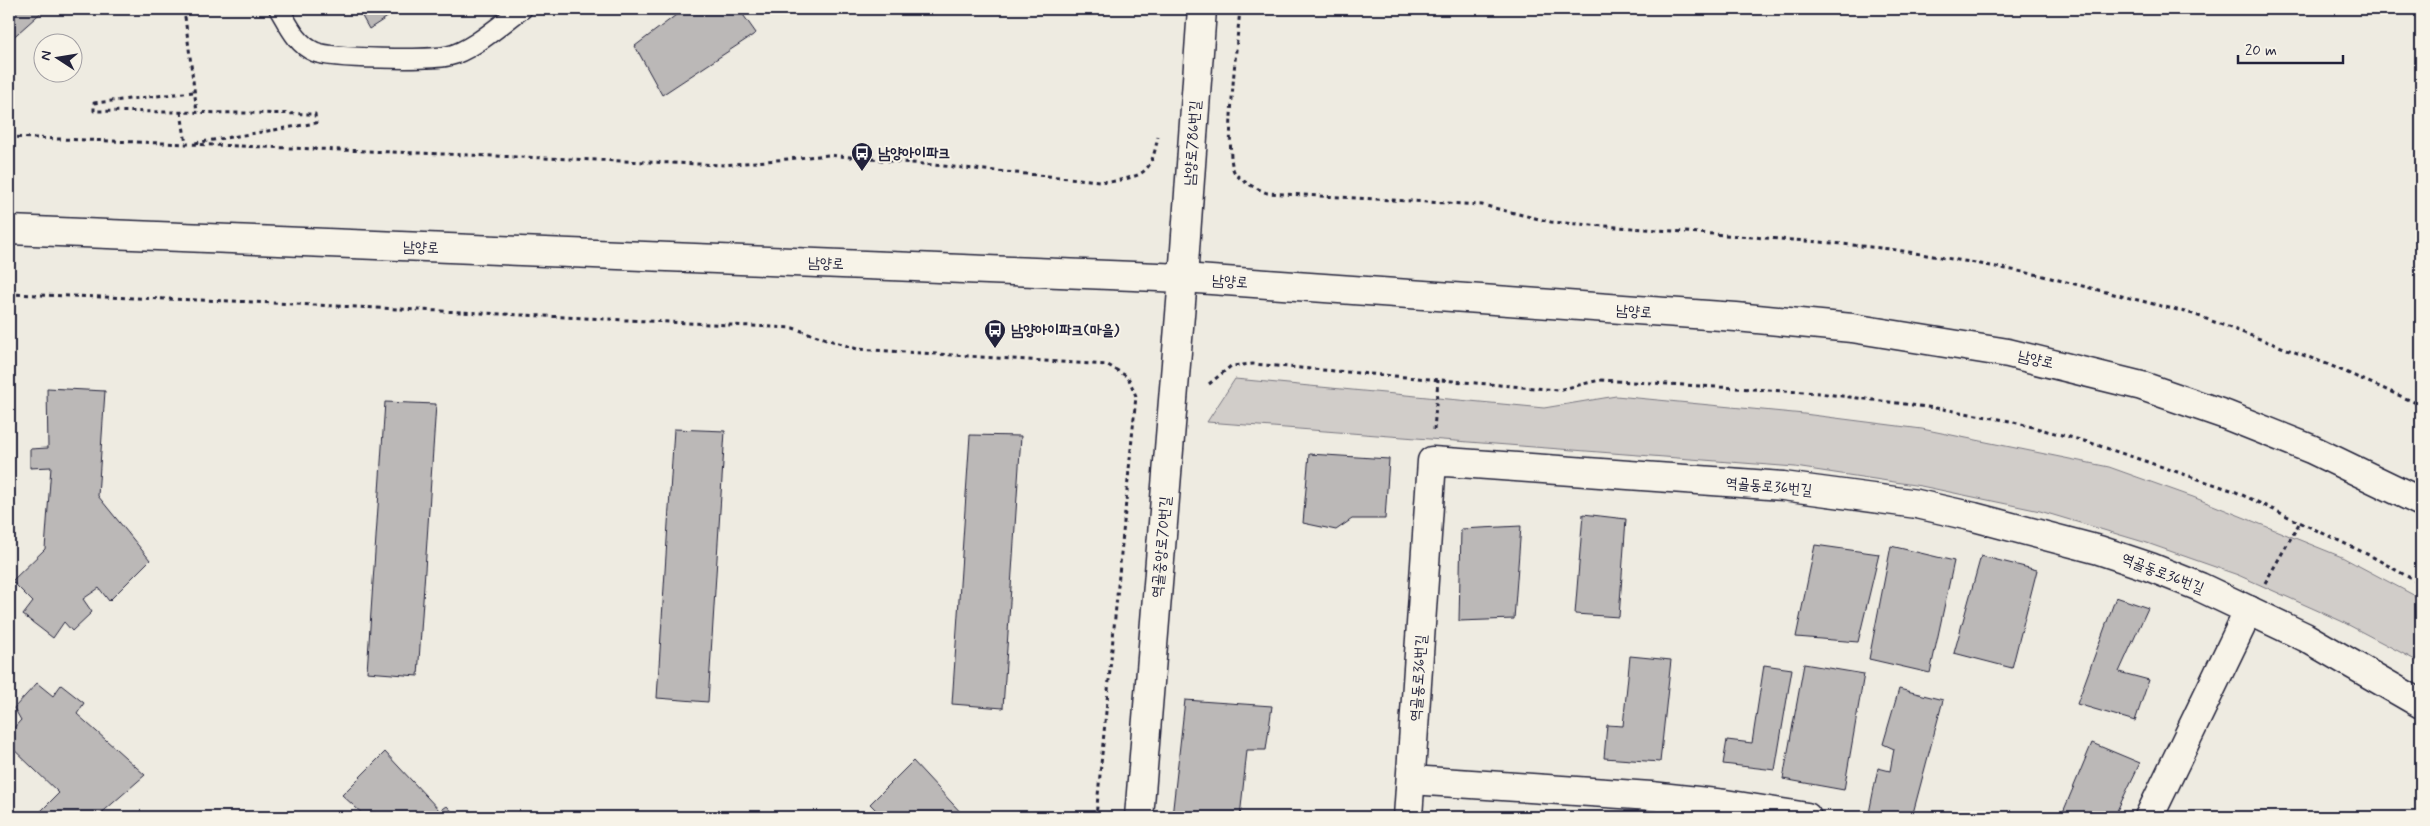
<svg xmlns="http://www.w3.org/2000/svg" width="2430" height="826" font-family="Mynerve,'Poor Story',sans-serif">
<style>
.green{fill:#d1cdc9;stroke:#7a7882}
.building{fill:#bbb8b7;stroke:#22223b}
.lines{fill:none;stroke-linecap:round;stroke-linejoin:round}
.service-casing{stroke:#22223b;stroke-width:22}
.minor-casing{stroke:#22223b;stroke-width:31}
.secondary-casing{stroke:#22223b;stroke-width:31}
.path{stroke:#22223b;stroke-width:3;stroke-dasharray:4 4;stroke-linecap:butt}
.service{stroke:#f7f3e8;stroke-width:19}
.minor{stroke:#f7f3e8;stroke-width:28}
.secondary{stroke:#f7f3e8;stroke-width:28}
.labels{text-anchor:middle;stroke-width:4;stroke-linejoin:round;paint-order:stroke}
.street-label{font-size:15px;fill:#22223b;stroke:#f7f3e8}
.poi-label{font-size:15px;font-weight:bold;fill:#22223b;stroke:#f7f3e8;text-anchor:start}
</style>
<rect width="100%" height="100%" fill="#eeebe1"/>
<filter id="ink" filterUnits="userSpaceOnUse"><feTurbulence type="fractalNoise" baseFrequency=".02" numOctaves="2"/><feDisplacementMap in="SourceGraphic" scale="10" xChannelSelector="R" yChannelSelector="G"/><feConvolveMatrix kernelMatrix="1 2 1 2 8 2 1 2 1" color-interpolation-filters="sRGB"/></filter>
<g filter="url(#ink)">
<path class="green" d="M 1235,379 L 1544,408 L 1616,396 L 1804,414 L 1922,429 L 2109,467 L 2193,497 L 2342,557 L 2421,599 L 2421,663 L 2341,621 L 2238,575 L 2147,543 L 2040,511 L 1921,486 L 1795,467 L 1207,422 Z"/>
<g class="building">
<path d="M 9,9 L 45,9 L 9,41 Z"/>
<path d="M 358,9 L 400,9 L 369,29 Z"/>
<path d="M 684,9 L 739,9 L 756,33 L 662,95 L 635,46 Z"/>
<path d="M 47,388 L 105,391 L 98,496 L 150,560 L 109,601 L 99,588 L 83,599 L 92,612 L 72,631 L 64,622 L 53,638 L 23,615 L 33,602 L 12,581 L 45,549 L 51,467 L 30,468 L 30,449 L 48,448 Z"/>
<path d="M 385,402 L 436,404 L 418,676 L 367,672 Z"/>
<path d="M 674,429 L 725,431 L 708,702 L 657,698 Z"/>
<path d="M 970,435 L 1021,436 L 1003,708 L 952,704 Z"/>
<path d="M 1309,454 L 1389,459 L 1385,519 L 1352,519 L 1336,530 L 1303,523 Z"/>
<path d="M 1583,514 L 1626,519 L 1619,617 L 1575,614 Z"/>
<path d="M 1521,526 L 1514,619 L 1459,621 L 1461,529 Z"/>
<path d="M 1815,545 L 1879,554 L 1858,642 L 1796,637 Z"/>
<path d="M 1891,546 L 1954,561 L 1930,673 L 1869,659 Z"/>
<path d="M 1981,556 L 2037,570 L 2012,668 L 1954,653 Z"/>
<path d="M 2116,597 L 2148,608 L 2119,672 L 2149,680 L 2135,721 L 2077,704 Z"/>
<path d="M 1630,656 L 1671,660 L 1660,762 L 1604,758 L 1607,725 L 1623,726 Z"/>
<path d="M 1804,664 L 1864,674 L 1844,790 L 1783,779 Z"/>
<path d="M 1764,665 L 1792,669 L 1775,770 L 1723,764 L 1727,740 L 1752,743 Z"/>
<path d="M 37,683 L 53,696 L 61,685 L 84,703 L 77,714 L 145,775 L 97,817 L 35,817 L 59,793 L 9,745 L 9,733 L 21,720 L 14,708 Z"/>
<path d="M 1899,689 L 1943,700 L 1912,817 L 1884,817 L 1869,813 L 1878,768 L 1890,771 L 1894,749 L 1883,744 Z"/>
<path d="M 1185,700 L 1272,706 L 1266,750 L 1247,750 L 1240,817 L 1172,817 Z"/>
<path d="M 2092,743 L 2140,763 L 2114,817 L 2061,817 Z"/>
<path d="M 385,752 L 440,811 L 447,806 L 457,817 L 366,817 L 342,795 Z"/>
<path d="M 913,761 L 965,817 L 883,817 L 870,804 Z"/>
</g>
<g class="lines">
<g class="service-casing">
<path id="service" d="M 279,9 C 288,24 297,45 315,52 C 331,59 430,60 448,56 C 472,51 502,23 522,9"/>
</g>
<g class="minor-casing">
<g id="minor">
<path d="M 1411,780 L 1651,796 L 1725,804 L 1807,817"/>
<path d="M 1139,817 L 1183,278 L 1202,9"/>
<path d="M 1408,817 L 1432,461 L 1783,486 L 1917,504 L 1974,517 L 2099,550 L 2150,567 L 2200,587 L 2305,637 L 2421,704"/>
<path d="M 2149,817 L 2249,610"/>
</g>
</g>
<g class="secondary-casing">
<path id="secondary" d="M 9,230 L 1183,278 L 1736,317 L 1852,328 L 2008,353 L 2142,386 L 2226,415 L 2311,449 L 2421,502"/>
</g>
<g class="path">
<path d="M 184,9 L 197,112"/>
<path d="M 1240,9 C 1238,34 1223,158 1235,173 C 1243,183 1256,188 1267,193 L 1482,205 L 1551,222 L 1833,243 L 1890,249 L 1970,262 L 2039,275 L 2193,314 L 2327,364 L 2421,405"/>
<path d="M 193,92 L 94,103 L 94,111 L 315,114 L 316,123 L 195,143"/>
<path d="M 181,112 L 186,144"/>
<path d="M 9,137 L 724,165 L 829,155 L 1110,182 C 1146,175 1151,173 1158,136"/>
<path d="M 9,294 L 232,301 L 793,328 L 857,349 L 1108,365 L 1128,377 L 1136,396 L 1096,817"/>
<path d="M 1209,384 L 1231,366 L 1253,364 L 1558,390 L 1600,380 L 1819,393 L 1943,409 L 2010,421 L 2088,442 L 2234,491 L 2371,556 L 2421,584"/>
<path d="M 1434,430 L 1438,380"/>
<path d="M 2265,583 L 2300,522"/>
</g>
<use href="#service" class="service"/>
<use href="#minor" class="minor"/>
<use href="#secondary" class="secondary"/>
</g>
</g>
<defs>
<g id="bus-pin" transform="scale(1.125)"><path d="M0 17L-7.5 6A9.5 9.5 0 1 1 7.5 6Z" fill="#22223b" stroke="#f7f3e8"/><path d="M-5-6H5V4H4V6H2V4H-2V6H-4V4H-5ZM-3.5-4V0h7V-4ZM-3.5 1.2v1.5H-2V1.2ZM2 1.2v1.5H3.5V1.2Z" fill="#fff"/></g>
</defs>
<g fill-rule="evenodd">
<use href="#bus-pin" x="862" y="153"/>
<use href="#bus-pin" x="995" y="330"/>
</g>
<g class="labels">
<g class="street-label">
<text transform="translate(1192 143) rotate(-86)" y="5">남양로786번길</text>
<text transform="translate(421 247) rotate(2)" y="5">남양로</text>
<text transform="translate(826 263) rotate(2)" y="5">남양로</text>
<text transform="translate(1230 281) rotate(4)" y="5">남양로</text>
<text transform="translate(1634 311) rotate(4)" y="5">남양로</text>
<text transform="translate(2036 359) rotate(13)" y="5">남양로</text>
<text transform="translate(1769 486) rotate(5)" y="5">역골동로36번길</text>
<text transform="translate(1161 547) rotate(-85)" y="5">역골중앙로70번길</text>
<text transform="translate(2163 573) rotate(21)" y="5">역골동로36번길</text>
<text transform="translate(1418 678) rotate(-86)" y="5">역골동로36번길</text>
</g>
<g class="poi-label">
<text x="878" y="158">남양아이파크</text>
<text x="1011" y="335">남양아이파크(마을)</text>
</g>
</g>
<rect width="2430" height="826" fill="none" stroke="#f7f3e8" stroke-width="30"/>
<rect x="15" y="15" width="2400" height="796" fill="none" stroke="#22223b" stroke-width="2" filter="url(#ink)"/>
<g transform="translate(58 58) rotate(282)"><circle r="24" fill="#f7f3e8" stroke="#a29fa3"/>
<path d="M0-4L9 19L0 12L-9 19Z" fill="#22223b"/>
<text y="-8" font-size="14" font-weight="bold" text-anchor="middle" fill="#22223b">N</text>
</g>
<path d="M2238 55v8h105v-8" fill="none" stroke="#22223b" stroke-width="2.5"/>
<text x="2245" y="55" font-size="15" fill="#22223b" stroke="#f7f3e8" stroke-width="4" paint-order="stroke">20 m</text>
</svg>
